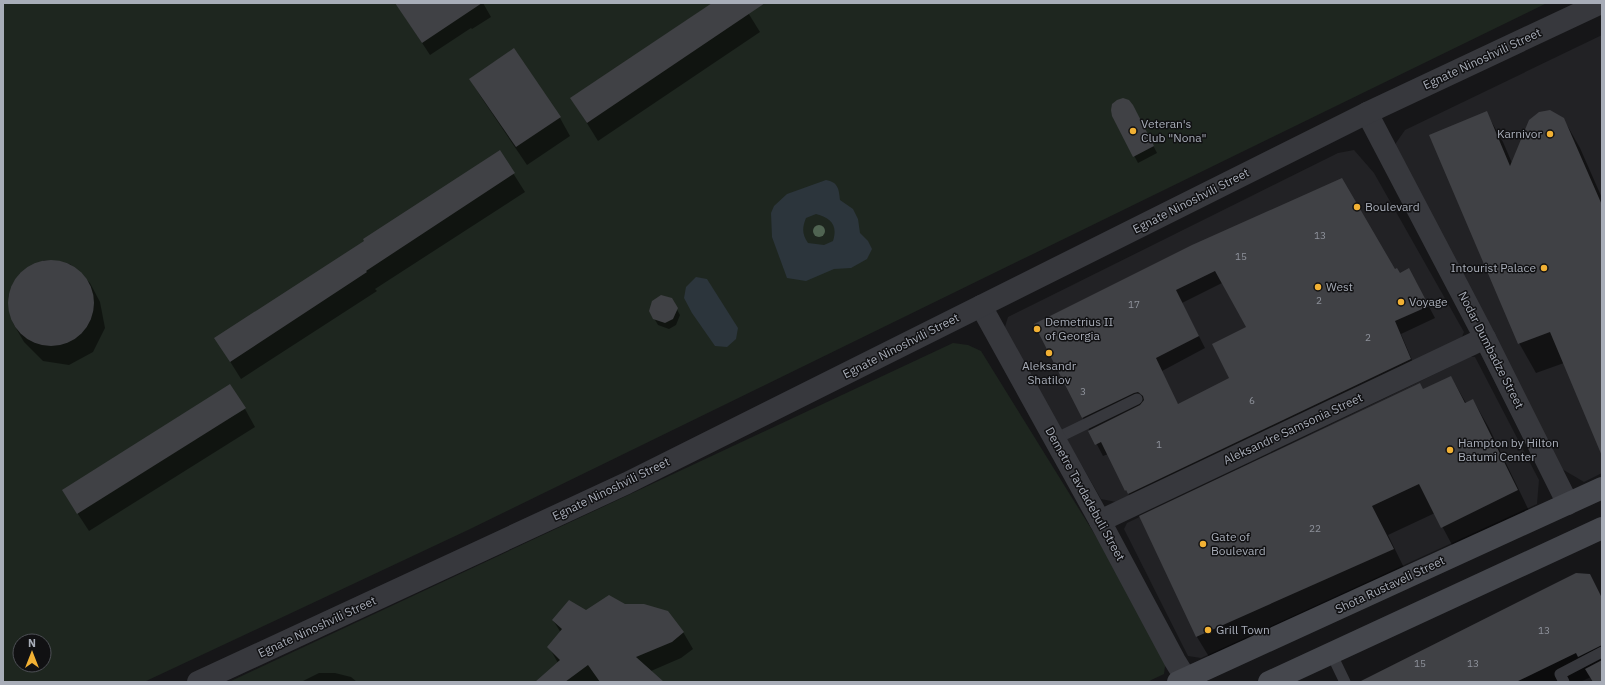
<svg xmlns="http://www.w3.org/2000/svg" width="1605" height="685" font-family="'IBM Plex Sans',sans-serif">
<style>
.built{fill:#222225}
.green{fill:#1e261f;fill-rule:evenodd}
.water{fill:#2c353c;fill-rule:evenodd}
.shadow{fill:#0007;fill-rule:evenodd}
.building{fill:#404145;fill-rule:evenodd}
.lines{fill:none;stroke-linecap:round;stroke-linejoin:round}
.lane{stroke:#37383d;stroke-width:11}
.street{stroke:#37383d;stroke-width:22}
.secondary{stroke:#45474d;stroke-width:22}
.tree{fill:#506452}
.poi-dot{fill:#f2b134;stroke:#111113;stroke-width:1.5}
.labels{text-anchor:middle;stroke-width:3;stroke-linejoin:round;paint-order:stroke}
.number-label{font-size:10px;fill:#8e929b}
.street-label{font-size:12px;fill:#a8adb8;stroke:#111113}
.poi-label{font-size:12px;fill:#a8adb8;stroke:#111113;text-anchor:start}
</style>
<rect width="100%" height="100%" fill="#161618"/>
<g class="built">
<path d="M 1602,35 L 1602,473 L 1584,482 L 1562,469 L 1396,157 L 1396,143 L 1405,130 Z"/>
<path d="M 1354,150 L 1374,173 L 1464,332 L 1461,339 L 1116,502 L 1101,499 L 1004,330 L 1008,317 L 1338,153 Z"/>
<path d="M 1470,357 L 1475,357 L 1539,480 L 1537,504 L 1201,658 L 1188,656 L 1124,529 L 1127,523 Z"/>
</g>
<g class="green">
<path d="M 3,3 L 1547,3 L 468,530 L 144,682 L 3,682 ZM 20,641 L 44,641 L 44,665 L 20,665 Z"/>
<path d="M 953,343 L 968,345 L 981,351 L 1167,651 L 1164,674 L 1147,682 L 229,682 Z"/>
</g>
<g class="water">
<path d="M 826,180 C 838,182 839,189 840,200 L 853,209 L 858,219 L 860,233 L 868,241 L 872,249 L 867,259 L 851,268 L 834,269 L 806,281 L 787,278 L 772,237 L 771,213 L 774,206 L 787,194 ZM 816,214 C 831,218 838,225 833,241 L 824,245 L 808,243 C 802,234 802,228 806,218 Z"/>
<path d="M 696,277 L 707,279 L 738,328 L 736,339 L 727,347 L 715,346 L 692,313 L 684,298 L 686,287 Z"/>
</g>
<g class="shadow">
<path d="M 399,3 L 483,3 L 491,17 L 472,29 L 471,28 L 430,55 L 405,17 Z"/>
<path d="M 713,3 L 742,3 L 760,32 L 598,141 L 572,99 Z"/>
<path d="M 470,79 L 560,118 L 570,136 L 527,165 L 481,97 Z"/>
<path d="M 1136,112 L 1157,153 L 1138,163 L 1113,115 Z"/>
<path d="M 1486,112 L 1503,142 L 1512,163 L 1563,118 L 1580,148 L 1602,198 L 1602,452 L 1564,363 L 1536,373 L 1519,343 Z"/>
<path d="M 499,151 L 525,192 L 375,289 L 377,291 L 241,379 L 216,339 L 365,241 Z"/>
<path d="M 1193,246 L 1395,270 L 1400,274 L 1416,282 L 1435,318 L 1401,334 L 1417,372 L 1133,503 L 1108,454 L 1103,456 L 1083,418 ZM 1222,283 L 1247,328 L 1231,379 L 1178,405 L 1162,371 L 1205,348 L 1182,303 Z"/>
<path d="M 44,260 L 70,264 L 90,283 L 100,302 L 105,328 L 93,352 L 69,365 L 43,361 L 24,342 L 13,323 L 8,296 L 20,273 Z"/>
<path d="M 671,299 L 680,315 L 676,325 L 669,329 L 658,325 L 650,311 Z"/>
<path d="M 1451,377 L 1466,403 L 1473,400 L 1489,428 L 1533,519 L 1458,556 L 1435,513 L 1388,535 L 1409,578 L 1214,665 L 1197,637 L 1140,517 Z"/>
<path d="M 245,409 L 255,427 L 89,531 L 74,508 Z"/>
<path d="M 1589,575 L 1602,598 L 1602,682 L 1594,682 L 1591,677 L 1580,682 L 1363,682 Z"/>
<path d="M 586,611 L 683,632 L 693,649 L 681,658 L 651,671 L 661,682 L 537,682 L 558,663 L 549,647 L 561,633 L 553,620 Z"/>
<path d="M 319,673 L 335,673 L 351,677 L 357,682 L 301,682 Z"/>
</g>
<g class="building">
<path d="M 395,3 L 482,3 L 422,43 Z"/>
<path d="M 712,3 L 765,3 L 587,123 L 570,98 Z"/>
<path d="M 514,48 L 561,117 L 516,147 L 469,79 Z"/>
<path d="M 1123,98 L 1129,100 L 1133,105 L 1154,146 L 1133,157 L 1112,116 L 1111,110 L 1112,104 L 1117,100 Z"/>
<path d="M 1550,110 L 1564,118 L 1602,205 L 1602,456 L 1550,332 L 1518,344 L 1429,135 L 1487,111 L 1510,166 L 1529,120 L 1539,112 Z"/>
<path d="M 500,150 L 515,173 L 366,271 L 367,272 L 230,362 L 214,338 L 364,241 L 363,239 Z"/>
<path d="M 1342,178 L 1395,269 L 1397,268 L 1400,273 L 1409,268 L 1429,306 L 1395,321 L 1411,359 L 1128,494 L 1126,490 L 1125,491 L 1101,442 L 1095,445 L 1088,431 L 1140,405 L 1144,400 L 1143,396 L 1138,392 L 1134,393 L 1082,418 L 1034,324 L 1192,245 ZM 1215,271 L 1246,327 L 1212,344 L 1229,378 L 1178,404 L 1156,358 L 1199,336 L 1176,290 Z"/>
<circle cx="51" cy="303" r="43"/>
<path d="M 661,295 L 672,298 L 678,308 L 673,319 L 665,323 L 653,319 L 649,311 L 652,301 Z"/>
<path d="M 1451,376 L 1465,403 L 1473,399 L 1518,490 L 1441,528 L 1419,484 L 1372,506 L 1394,549 L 1196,637 L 1139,516 L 1420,383 L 1423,389 Z"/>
<path d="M 230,384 L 246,408 L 77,514 L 62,490 Z"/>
<path d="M 1576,573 L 1590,574 L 1602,598 L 1602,645 L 1578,657 L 1576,653 L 1516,682 L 1359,682 Z"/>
<path d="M 609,595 L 625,604 L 644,604 L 668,611 L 684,632 L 672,642 L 636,657 L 664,682 L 600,682 L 588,665 L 565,682 L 535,682 L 560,660 L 547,647 L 562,629 L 552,620 L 569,600 L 586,610 Z"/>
<path d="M 1602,660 L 1602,682 L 1593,682 L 1585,669 Z"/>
</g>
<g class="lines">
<g class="lane">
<path d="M 1055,439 L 1137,399"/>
<path d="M 1331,653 L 1345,682"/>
<path d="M 1564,682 L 1560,674 L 1602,652"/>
</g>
<g class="street">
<path d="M 1367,113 L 1485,338 L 1568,504"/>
<path d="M 981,306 L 1100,521 L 1175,661 L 1188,682"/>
<path d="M 1100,521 L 1485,338"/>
<path d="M 198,682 L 627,483 L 1367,113 L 1601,3"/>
</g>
<g class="secondary">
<path d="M 1178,682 L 1602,488"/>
<path d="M 1269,682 L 1602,528"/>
</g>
</g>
<circle class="tree" cx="819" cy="231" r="6"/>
<g class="poi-dot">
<circle cx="1133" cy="131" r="4"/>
<circle cx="1550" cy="134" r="4"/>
<circle cx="1357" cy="207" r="4"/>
<circle cx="1544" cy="268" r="4"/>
<circle cx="1318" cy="287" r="4"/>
<circle cx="1401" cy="302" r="4"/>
<circle cx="1037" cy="329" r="4"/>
<circle cx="1049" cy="353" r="4"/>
<circle cx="1450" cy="450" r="4"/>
<circle cx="1203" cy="544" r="4"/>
<circle cx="1208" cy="630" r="4"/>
</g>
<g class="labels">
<g class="number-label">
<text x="1320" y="239">13</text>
<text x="1241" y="260">15</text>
<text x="1319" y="304">2</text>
<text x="1134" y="308">17</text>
<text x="1368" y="341">2</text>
<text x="1083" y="395">3</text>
<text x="1252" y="404">6</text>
<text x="1159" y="448">1</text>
<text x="1315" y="532">22</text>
<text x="1544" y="634">13</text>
<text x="1420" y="667">15</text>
<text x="1473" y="667">13</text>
</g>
<g class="street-label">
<text transform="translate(1482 59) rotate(-25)" y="4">Egnate Ninoshvili Street</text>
<text transform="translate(1191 201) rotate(-27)" y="4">Egnate Ninoshvili Street</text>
<text transform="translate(901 346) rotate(-27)" y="4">Egnate Ninoshvili Street</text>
<text transform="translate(1491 350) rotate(63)" y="4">Nodar Dumbadze Street</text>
<text transform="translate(1293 429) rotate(-25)" y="4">Aleksandre Samsonia Street</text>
<text transform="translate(611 489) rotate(-26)" y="4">Egnate Ninoshvili Street</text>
<text transform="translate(1085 494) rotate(61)" y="4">Demetre Tavdadebuli Street</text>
<text transform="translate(1390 585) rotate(-25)" y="4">Shota Rustaveli Street</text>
<text transform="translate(317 627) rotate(-25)" y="4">Egnate Ninoshvili Street</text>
</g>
<g class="poi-label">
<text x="1141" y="128">Veteran's<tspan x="1141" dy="14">Club "Nona"</tspan></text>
<text x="1542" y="138" text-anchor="end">Karnivor</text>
<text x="1365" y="211">Boulevard</text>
<text x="1536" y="272" text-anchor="end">Intourist Palace</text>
<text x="1326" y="291">West</text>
<text x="1409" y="306">Voyage</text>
<text x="1045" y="326">Demetrius II<tspan x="1045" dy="14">of Georgia</tspan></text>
<text x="1049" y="370" text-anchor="middle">Aleksandr<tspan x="1049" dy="14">Shatilov</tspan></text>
<text x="1458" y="447">Hampton by Hilton<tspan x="1458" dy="14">Batumi Center</tspan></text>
<text x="1211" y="541">Gate of<tspan x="1211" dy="14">Boulevard</tspan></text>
<text x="1216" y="634">Grill Town</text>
</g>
</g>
<rect width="1605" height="685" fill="none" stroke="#a8adb8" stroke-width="8"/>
<g transform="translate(32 653)"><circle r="19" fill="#111113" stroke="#4d4f55"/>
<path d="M0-3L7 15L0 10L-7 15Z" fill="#f2b134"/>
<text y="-6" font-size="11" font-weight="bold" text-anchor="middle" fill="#a8adb8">N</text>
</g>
</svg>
